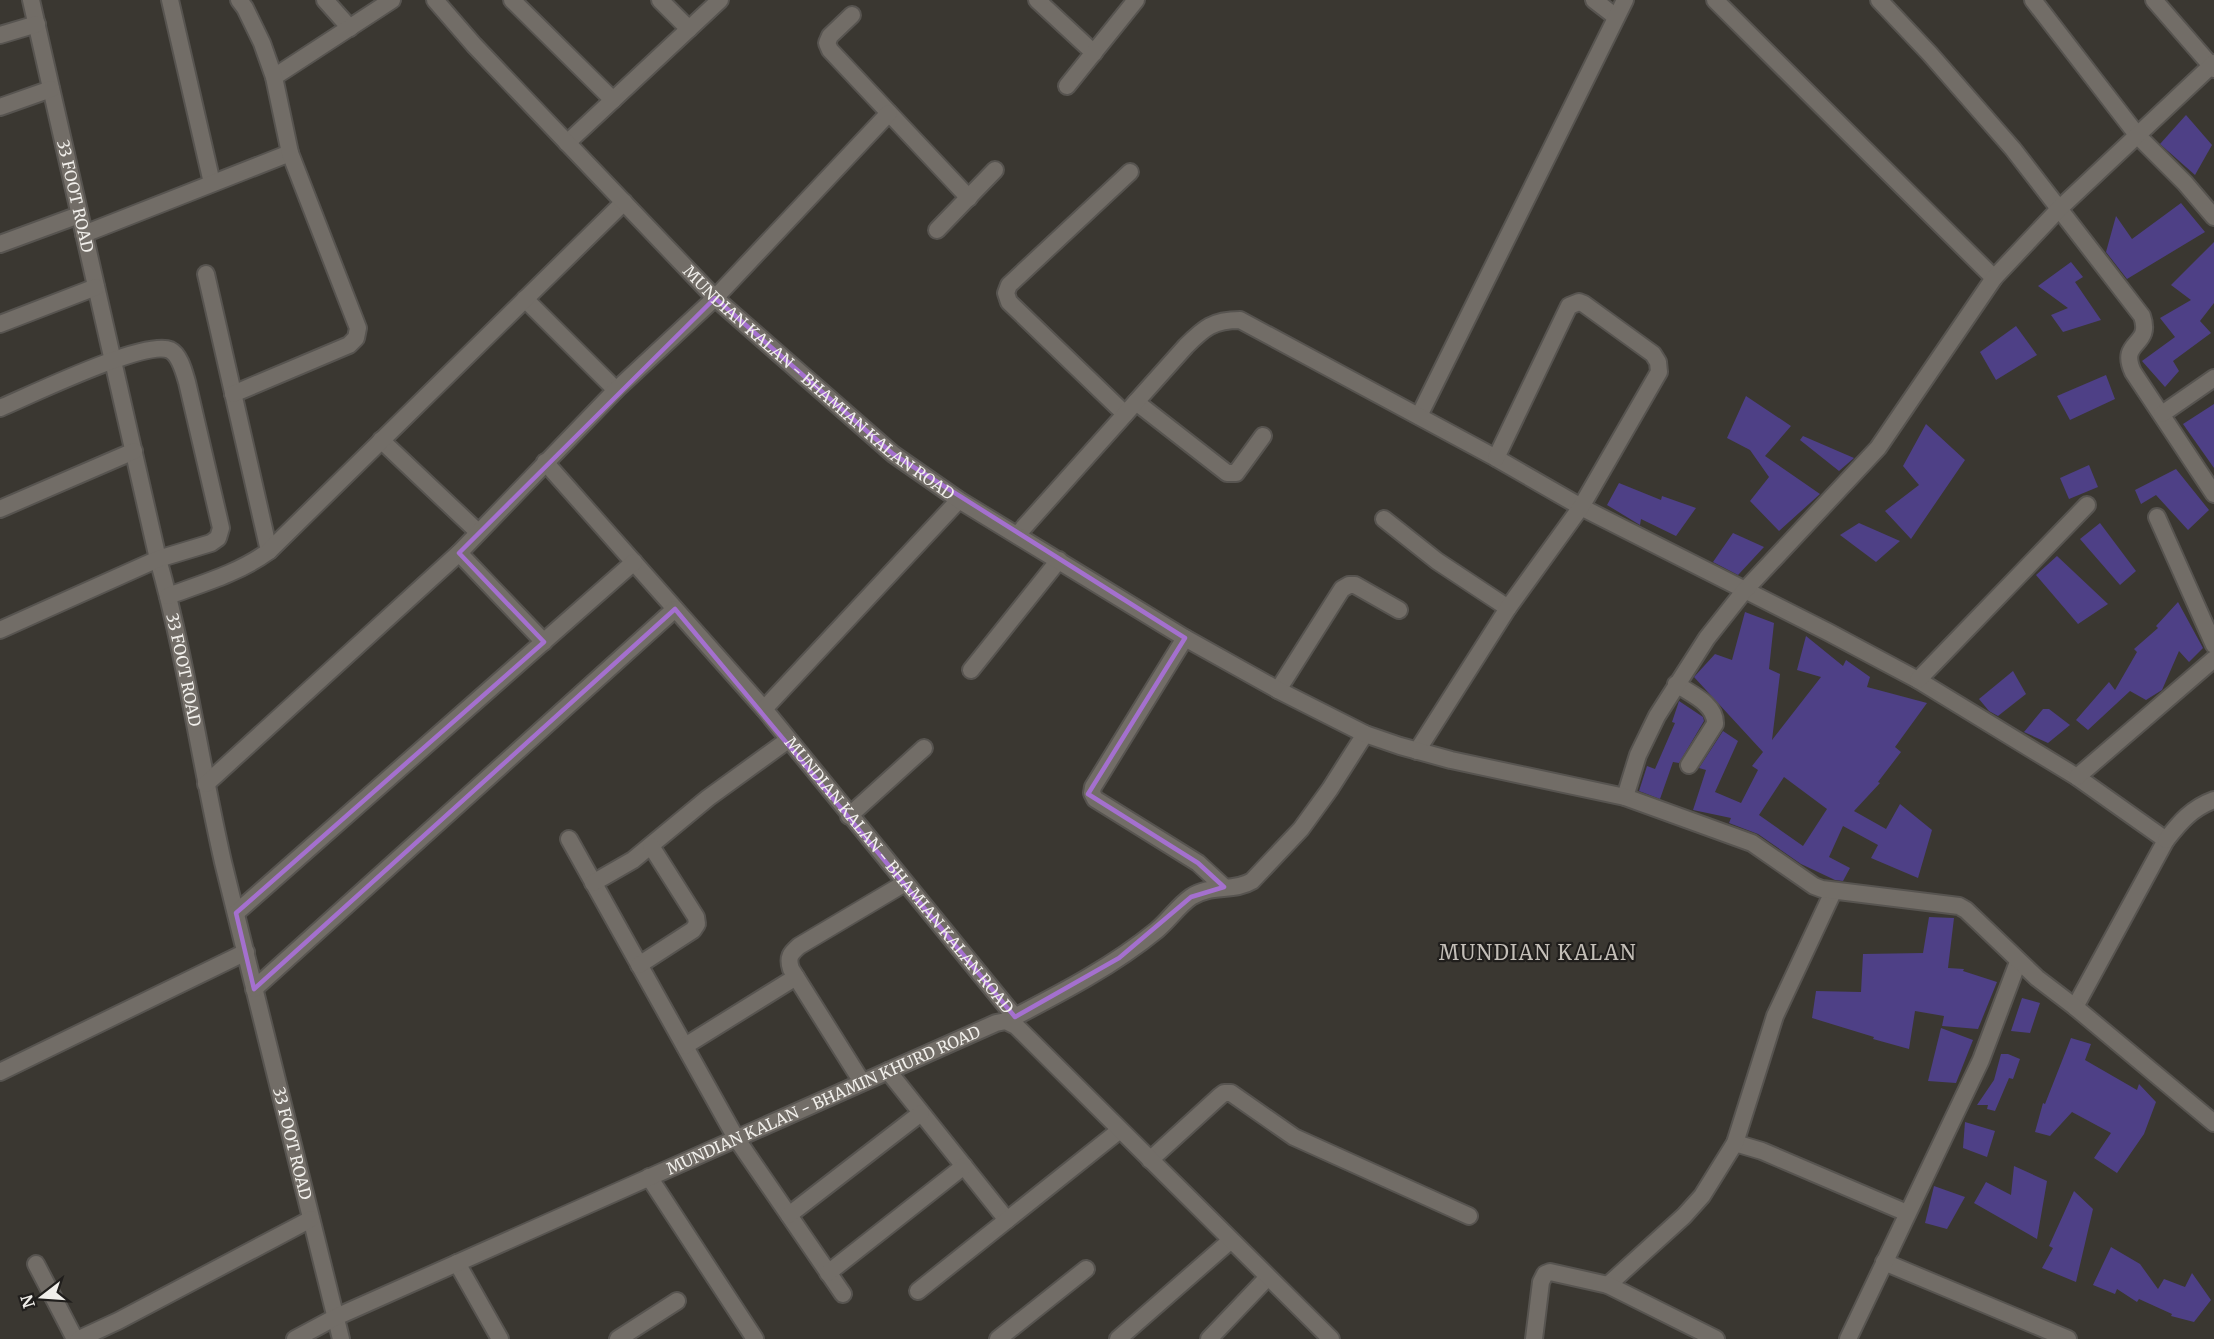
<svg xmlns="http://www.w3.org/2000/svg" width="2214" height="1339" font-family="Merriweather,serif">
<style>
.building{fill:#4e4086;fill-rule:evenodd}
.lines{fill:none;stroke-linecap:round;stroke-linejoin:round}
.minor-casing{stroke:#575450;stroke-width:20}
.tertiary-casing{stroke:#575450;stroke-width:20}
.minor{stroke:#726d67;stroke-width:16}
.tertiary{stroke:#726d67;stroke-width:16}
.marked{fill:none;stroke:#a470ce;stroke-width:4.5;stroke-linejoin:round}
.labels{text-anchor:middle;stroke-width:4.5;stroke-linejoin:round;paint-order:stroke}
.street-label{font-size:16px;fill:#f1efeb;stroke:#201e1c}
.quarter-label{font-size:20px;letter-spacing:1.5px;fill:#c4bfb8;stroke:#201e1c}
</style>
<rect width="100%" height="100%" fill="#3a3731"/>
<g class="building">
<path d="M 2186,115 L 2212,145 L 2195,175 L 2160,144 Z"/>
<path d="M 2181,203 L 2205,232 L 2127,279 L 2106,252 L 2116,216 L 2132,239 Z"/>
<path d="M 2214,242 L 2214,303 L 2200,321 L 2211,333 L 2173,361 L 2179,371 L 2165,387 L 2142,361 L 2175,337 L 2160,318 L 2191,300 L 2171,285 Z"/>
<path d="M 2071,262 L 2083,277 L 2075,282 L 2101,320 L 2063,332 L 2051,315 L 2068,308 L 2038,286 Z"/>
<path d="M 2016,326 L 2037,355 L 1996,380 L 1980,352 Z"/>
<path d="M 2106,375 L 2115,399 L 2070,420 L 2057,396 Z"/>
<path d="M 1746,396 L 1791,426 L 1765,456 L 1820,494 L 1779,531 L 1750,501 L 1769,477 L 1750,450 L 1727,438 Z"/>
<path d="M 2214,404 L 2214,468 L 2183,424 Z"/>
<path d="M 1926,424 L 1965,460 L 1911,539 L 1885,511 L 1919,485 L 1903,466 Z"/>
<path d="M 1803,436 L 1854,458 L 1839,471 L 1800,440 Z"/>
<path d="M 2089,465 L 2098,487 L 2069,499 L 2060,478 Z"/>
<path d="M 2176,469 L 2209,510 L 2188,530 L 2156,495 L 2141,504 L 2135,490 Z"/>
<path d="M 1619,483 L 1661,500 L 1662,496 L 1696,508 L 1676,536 L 1641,519 L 1640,525 L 1607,505 Z"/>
<path d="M 1859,523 L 1900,541 L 1876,562 L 1840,535 Z"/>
<path d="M 2100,523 L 2136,571 L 2120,585 L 2080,539 Z"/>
<path d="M 1733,533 L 1764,547 L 1738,575 L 1713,562 Z"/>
<path d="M 2057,556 L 2108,604 L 2078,624 L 2036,575 Z"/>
<path d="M 2178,602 L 2203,648 L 2189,662 L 2179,651 L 2162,690 L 2146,700 L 2130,691 L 2088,730 L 2076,720 L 2109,682 L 2115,690 L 2137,652 L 2134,649 L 2158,628 L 2156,626 Z"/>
<path d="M 1745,612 L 1774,623 L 1769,669 L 1780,674 L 1772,740 L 1821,677 L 1797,670 L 1806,636 L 1843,666 L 1846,660 L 1870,677 L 1867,687 L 1927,703 L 1895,747 L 1901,752 L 1878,782 L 1880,783 L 1854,811 L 1886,829 L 1900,804 L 1932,830 L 1918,878 L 1871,858 L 1878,845 L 1843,826 L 1829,857 L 1850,868 L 1843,881 L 1835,880 L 1801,864 L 1758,834 L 1729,823 L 1731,818 L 1693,810 L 1706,770 L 1699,768 L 1723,731 L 1738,741 L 1715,792 L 1741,803 L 1758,770 L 1752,766 L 1763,752 L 1694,677 L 1715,654 L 1732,660 ZM 1784,777 L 1827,809 L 1803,846 L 1759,815 Z"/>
<path d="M 2013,671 L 2026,694 L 1998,716 L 1989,711 L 1979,699 Z"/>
<path d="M 1679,701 L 1703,717 L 1704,721 L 1679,763 L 1673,762 L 1660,799 L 1639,791 L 1647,766 L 1655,769 L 1675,723 L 1672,722 Z"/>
<path d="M 2043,709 L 2049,709 L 2070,725 L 2048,743 L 2024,732 Z"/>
<path d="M 1929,917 L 1954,918 L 1948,968 L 1964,969 L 1963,971 L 1997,982 L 1978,1029 L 1942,1026 L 1944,1016 L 1915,1011 L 1909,1049 L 1873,1039 L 1874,1037 L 1812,1018 L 1816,991 L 1861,992 L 1863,954 L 1923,953 Z"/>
<path d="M 2022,998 L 2040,1003 L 2030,1033 L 2011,1031 Z"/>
<path d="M 1941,1028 L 1973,1040 L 1956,1083 L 1928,1081 Z"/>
<path d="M 2071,1038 L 2091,1044 L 2085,1060 L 2137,1090 L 2139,1084 L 2156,1102 L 2144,1134 L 2117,1173 L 2094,1158 L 2111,1133 L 2072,1112 L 2050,1136 L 2035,1132 L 2043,1103 L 2045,1104 Z"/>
<path d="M 2001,1054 L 2008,1054 L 2020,1059 L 2013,1079 L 2009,1078 L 1995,1111 L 1987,1109 L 1988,1105 L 1977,1105 L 1994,1080 Z"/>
<path d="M 1965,1122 L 1995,1131 L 1987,1157 L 1963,1148 Z"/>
<path d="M 2014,1166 L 2047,1181 L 2037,1239 L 1974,1203 L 1986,1182 L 2011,1195 Z"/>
<path d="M 1934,1186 L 1965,1197 L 1947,1229 L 1925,1223 Z"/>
<path d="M 2074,1191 L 2093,1209 L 2076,1282 L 2042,1268 L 2053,1248 L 2049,1246 Z"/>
<path d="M 2111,1247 L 2140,1264 L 2158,1289 L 2164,1279 L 2185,1287 L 2192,1273 L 2211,1300 L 2194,1322 L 2171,1316 L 2172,1314 L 2139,1299 L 2137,1302 L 2117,1289 L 2115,1294 L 2093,1285 Z"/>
</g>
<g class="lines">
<g class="minor-casing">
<g id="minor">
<path id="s1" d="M 31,0 L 158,559 C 186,658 200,761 223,862 L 341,1339"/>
<path d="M 170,0 L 212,183"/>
<path d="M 325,0 L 350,28"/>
<path d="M 512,0 L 613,100"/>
<path d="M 660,0 L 689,29"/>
<path d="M 1037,0 L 1094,53"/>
<path d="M 1594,0 L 1616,17"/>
<path d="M 1715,0 L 1994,278"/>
<path d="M 1879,0 L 1930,54 L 2013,149 L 2142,316 C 2153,347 2118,340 2133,372 L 2214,494"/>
<path d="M 2033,0 L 2138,136 L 2185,183 L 2214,217"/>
<path d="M 2154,0 L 2214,69"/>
<path d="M 852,15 L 830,36 L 827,43 L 830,50 L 969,198"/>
<path d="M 0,35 L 37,24"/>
<path d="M 274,77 L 392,0"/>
<path d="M 1067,86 L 1136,0"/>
<path d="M 0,107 L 51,89"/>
<path d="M 567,143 L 720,0"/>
<path d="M 937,230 L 995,170"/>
<path d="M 84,234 L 290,153"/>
<path d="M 0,244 L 79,215"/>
<path d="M 206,274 L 269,551"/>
<path d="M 525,299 L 616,390"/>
<path d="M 0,324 L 96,287"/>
<path d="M 233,394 L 349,345 L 356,338 L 358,328 L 290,153 L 274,77 L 262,43 L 245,8 L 239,0"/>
<path d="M 1136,402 L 1227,473 L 1236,473 L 1263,436"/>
<path d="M 0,408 C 29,396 145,339 170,350 C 180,355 184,372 187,382 L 221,528 L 218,538 L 211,543 L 158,559 L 0,630"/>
<path d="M 1125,414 L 1009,302 L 1006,293 L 1009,285 L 1130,172"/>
<path d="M 2162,414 L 2214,378"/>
<path d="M 1419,416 L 1625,0"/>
<path d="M 381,440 L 478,532"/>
<path d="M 545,462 L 764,709"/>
<path id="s2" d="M 959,500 L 764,709 L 1015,1017"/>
<path d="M 0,509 L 134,451"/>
<path d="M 2157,517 L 2214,645"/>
<path d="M 1384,519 L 1437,561 L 1508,608"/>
<path d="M 1017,535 L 1186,346 C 1204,328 1213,320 1240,320 L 1496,458 L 1581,507 L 1828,632 L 1918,680 L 2077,777 L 2166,840 L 2075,1007"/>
<path d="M 459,553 L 544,642"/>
<path d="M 168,596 C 204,583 239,573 269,551 L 624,202"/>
<path d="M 1185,638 L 1093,787 L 1092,793 L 1095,799 L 1198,863 L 1224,887"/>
<path d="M 971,670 L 1059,560"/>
<path d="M 1918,680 L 2087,505"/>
<path d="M 1676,684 C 1691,694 1716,704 1715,724 L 1689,765"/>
<path d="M 1278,690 L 1342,589 L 1349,585 L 1355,585 L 1399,610"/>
<path d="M 1417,751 L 1508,608 L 1581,507 L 1659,372 L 1658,362 L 1653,354 L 1584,304 L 1579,302 L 1569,306 L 1496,458"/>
<path d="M 2077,777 L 2214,659"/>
<path d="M 206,784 L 459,553 L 616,390 L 715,298 L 889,113"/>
<path d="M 1625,797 L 1638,755 L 1657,716 L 1707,638 L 1745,590 L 1878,448 L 1994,278 L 2059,209 L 2214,63"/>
<path d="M 849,816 L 924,748"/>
<path d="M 569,839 L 736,1138 L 843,1294"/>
<path d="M 2166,840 C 2180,822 2192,808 2214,800"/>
<path d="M 593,883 L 633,860 L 708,798 L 788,740"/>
<path d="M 236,913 L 634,562"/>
<path d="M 639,965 L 693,930 L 697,924 L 696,917 L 651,846"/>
<path d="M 254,989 L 675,609"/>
<path d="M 1007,1021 C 1059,994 1112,967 1157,930 C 1169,920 1178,906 1191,897 C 1210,884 1234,892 1252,881 L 1301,829 L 1330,789 L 1365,734"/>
<path d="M 685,1046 L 796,977"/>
<path d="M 888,1071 L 1007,1220"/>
<path d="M 0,1072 L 246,952"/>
<path d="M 862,1082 L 791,969 C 787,957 791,953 799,946 L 905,883"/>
<path d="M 1735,1143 L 1762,1151 L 1907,1213"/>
<path d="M 1150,1160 L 1220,1096 L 1224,1093 L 1231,1093 L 1294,1137 L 1469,1216"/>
<path d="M 649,1177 L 755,1339"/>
<path d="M 789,1215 L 921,1113"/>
<path d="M 1884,1262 L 2068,1339"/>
<path d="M 457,1263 L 500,1339"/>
<path d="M 36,1264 L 75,1339"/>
<path d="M 828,1273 L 964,1166"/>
<path d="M 1608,1285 L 1684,1216 L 1702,1196 L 1735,1143 L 1775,1016 L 1833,892"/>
<path d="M 918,1291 L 1120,1130"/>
<path d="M 79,1339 L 118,1321 L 311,1219"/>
<path d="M 618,1339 L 677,1301"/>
<path d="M 998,1339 L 1086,1269"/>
<path d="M 1118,1339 L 1230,1241"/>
<path d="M 1209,1339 L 1268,1277"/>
<path d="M 1534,1339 L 1541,1282 L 1545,1274 L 1550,1272 L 1608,1285 L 1716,1339"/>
<path d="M 1848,1339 L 1981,1060 L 2018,962"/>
</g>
</g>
<g class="tertiary-casing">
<g id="tertiary">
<path id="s3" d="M 435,0 L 474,45 L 715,298 L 893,454 L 959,500 L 1185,638 L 1278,690 L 1365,734 L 1400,746 L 1451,760 L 1625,797 L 1752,843 L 1814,886 L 1822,889 L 1959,906 L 1966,910 L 2037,978 L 2075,1007 L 2214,1123"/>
<path id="s4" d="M 295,1339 L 336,1317 L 996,1023 L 1006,1021 L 1016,1026 L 1331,1339"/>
</g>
</g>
<use href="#minor" class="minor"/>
<use href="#tertiary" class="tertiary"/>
</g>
<path class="marked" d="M 715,298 L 893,454 L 1185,638 L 1088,794 L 1198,863 L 1224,887 L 1191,897 L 1119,958 L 1015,1017 L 675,609 L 254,989 L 236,913 L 544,642 L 459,553 Z"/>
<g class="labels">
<g class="street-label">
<text dy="6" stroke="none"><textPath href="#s1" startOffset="201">33 FOOT ROAD</textPath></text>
<text dy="6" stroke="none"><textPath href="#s3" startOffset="543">MUNDIAN KALAN - BHAMIAN KALAN ROAD</textPath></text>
<text dy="6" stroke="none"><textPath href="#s1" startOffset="687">33 FOOT ROAD</textPath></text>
<text dy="6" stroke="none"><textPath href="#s2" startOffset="500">MUNDIAN KALAN - BHAMIAN KALAN ROAD</textPath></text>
<text dy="6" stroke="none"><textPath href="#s4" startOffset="580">MUNDIAN KALAN - BHAMIN KHURD ROAD</textPath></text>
<text dy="6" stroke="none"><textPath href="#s1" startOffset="1173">33 FOOT ROAD</textPath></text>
</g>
<g class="quarter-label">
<text x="1538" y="960">MUNDIAN KALAN</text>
</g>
</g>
<g transform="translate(42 1297) rotate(253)" stroke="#201e1c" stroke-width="4.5" paint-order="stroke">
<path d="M0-4.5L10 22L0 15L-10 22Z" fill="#f1efeb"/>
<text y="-9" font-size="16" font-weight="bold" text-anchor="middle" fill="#f1efeb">N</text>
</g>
</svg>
